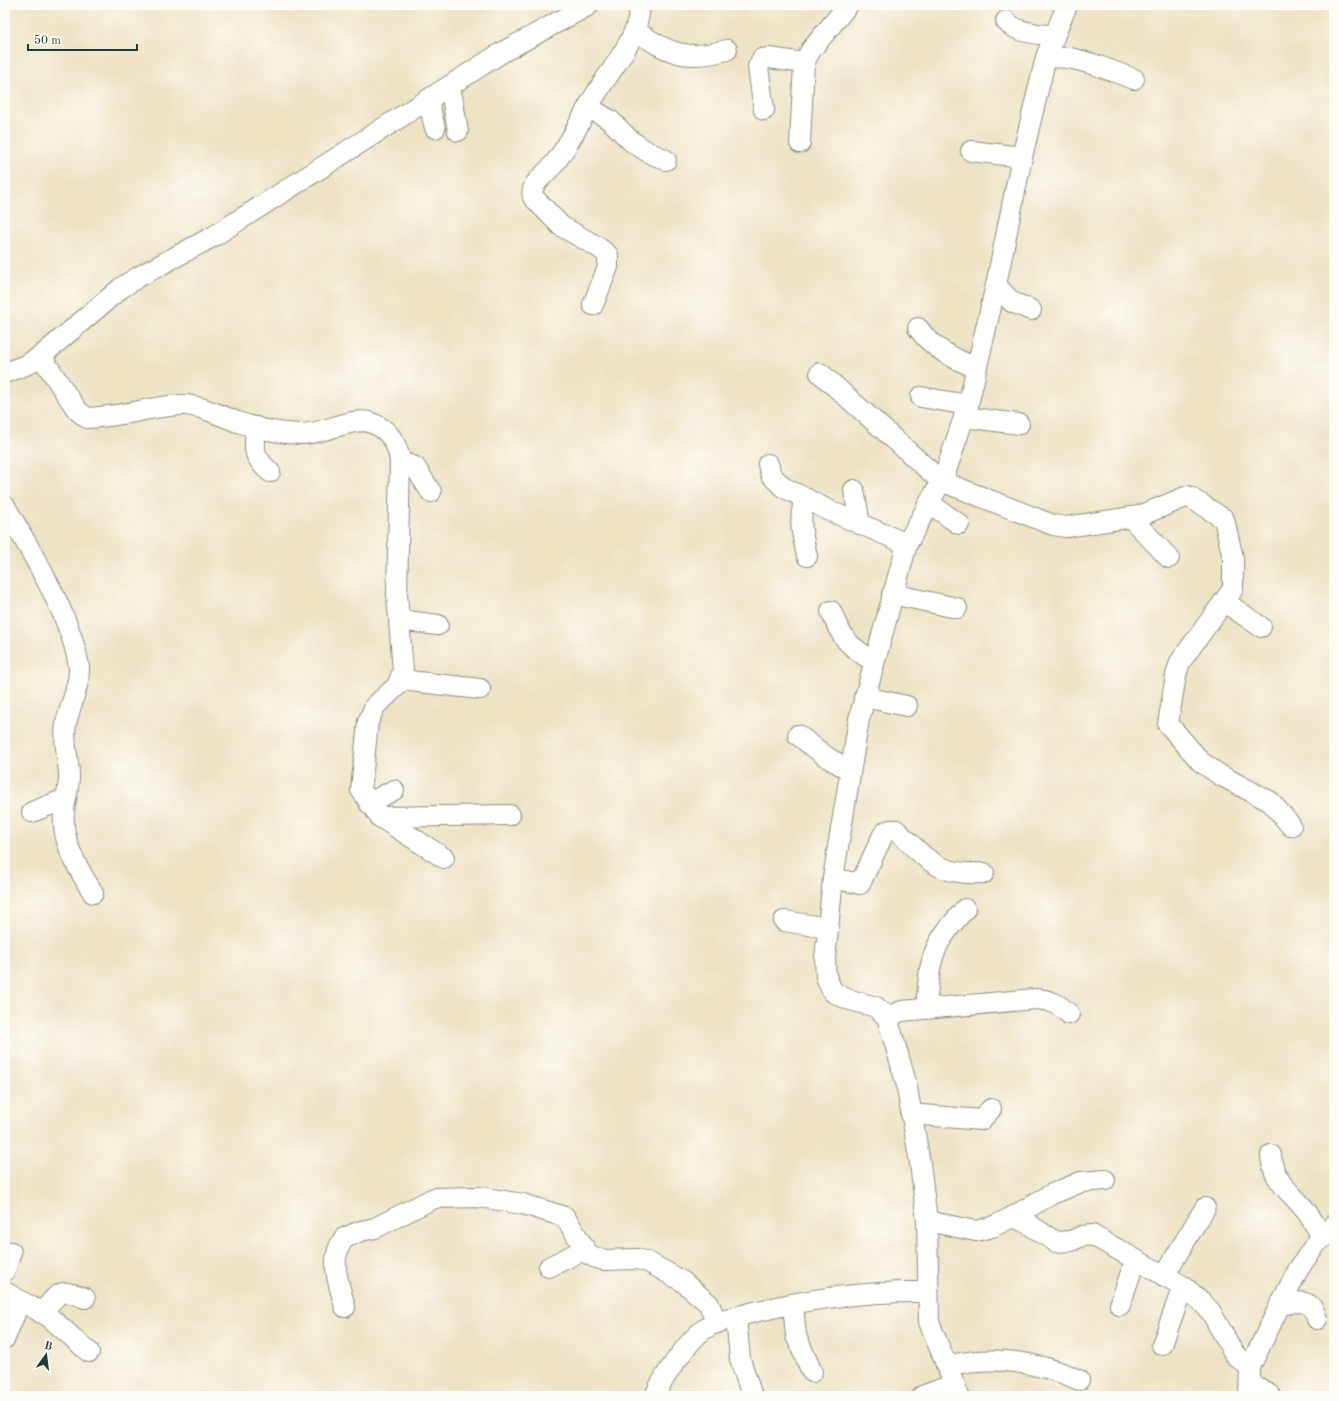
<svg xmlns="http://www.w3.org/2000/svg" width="1339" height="1401" font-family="'Old Standard TT',serif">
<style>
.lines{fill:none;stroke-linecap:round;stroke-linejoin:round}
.minor-casing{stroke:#86907c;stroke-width:22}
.minor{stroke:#fff;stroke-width:20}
</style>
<rect width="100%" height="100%" fill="#fdfcf7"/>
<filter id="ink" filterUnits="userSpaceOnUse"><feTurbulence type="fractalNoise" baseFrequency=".025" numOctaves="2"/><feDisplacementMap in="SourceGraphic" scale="8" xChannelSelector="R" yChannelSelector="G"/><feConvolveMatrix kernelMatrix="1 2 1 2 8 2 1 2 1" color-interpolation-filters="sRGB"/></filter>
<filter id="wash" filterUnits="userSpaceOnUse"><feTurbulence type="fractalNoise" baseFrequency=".012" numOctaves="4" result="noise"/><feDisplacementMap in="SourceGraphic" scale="16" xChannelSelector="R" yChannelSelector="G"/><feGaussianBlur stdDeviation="0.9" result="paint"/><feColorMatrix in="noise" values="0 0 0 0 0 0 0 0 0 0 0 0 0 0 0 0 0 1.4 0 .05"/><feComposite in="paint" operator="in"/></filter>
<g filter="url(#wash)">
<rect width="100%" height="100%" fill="#eee3c5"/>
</g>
<g filter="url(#ink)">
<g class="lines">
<g class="minor-casing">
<g id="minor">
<path d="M 1006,21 C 1017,34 1038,33 1054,36"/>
<path d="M 636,31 C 670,54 686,61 727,50"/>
<path d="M 1046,57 L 1070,58 L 1093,64 L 1134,79"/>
<path d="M 450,86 L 458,131"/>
<path d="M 428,100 L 435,128"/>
<path d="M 588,107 L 610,120 L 631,141 L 648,152 L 666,160"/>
<path d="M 764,110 L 758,67 L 762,59 L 769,58 L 804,63"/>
<path d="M 800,143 L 804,63 L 811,50 L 848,5"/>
<path d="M 971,151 L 1022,157"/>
<path d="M 996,285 L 1012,302 L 1031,310"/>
<path d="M 593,305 L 608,267 L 608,255 L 598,247 L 561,226 L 533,197 C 529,183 546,175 553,165 C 571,144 581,117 596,94 C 613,65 638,41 640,5"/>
<path d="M 918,328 C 933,349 953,358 976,368"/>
<path d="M 41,356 L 77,410 L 87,418 C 106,417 125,414 144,410 C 158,408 172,404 186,405 C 205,407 221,416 238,422 C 257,429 280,433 300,434 C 321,435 352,417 369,422 C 388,428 398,443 400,462 L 397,594 L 403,671 L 397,686 L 375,706 L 368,722 L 361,790 L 380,817 L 444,858"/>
<path d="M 5,373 L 26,365 L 41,356 L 121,288 L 138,277 L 214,236 L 501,53 L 589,5"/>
<path d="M 820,373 L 941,481 L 1053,525 L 1066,527 L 1139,516 L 1188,496 L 1224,519 L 1233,558 L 1233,589 L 1180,662 L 1176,675 L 1168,724 L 1201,762 L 1220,775 L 1271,802 L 1291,826"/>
<path d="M 921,397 L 968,405"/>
<path d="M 964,417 L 1019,424"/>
<path d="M 256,427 C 254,449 252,456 270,472"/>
<path d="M 400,462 L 415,467 L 431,492"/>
<path d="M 768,464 L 771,475 L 783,487 L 830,511 L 907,544"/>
<path d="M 854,490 L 860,524"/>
<path d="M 805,498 C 798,521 802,533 807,556"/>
<path d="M 929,503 L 959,524"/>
<path d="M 5,506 C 30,550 73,619 79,668 C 80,685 69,708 66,724 C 63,740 68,757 69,773 C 70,785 65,799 64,812 C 61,843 78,868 93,893"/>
<path d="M 1130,517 L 1169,558"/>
<path d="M 892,594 L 957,608"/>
<path d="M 1225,602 L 1261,627"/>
<path d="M 831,611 C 842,640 848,645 874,662"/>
<path d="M 399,620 L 438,625"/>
<path d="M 401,680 L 480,689"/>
<path d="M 864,697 L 907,706"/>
<path d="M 798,735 L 828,758 L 850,770"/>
<path d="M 369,803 L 394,790"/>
<path d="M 32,812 L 65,799"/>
<path d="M 380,817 L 510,815"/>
<path d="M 833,878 L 860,884 L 883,835 C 886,830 889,829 896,830 C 927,859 937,876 984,873"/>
<path d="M 784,921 L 828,928"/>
<path d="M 926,1008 C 928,989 928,967 936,949 C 942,934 955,921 965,909"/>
<path d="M 887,1017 L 902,1011 L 1035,999 C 1050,1000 1058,1003 1069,1014"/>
<path d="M 911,1114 L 981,1120 L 991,1109"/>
<path d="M 1271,1155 C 1272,1181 1291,1192 1306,1211 C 1312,1219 1317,1229 1323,1238"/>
<path d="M 1012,1217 L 1052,1194 L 1081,1182 L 1105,1180"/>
<path d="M 927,1221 L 976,1231 L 992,1227 L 1012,1217 L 1025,1222 L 1056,1242 L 1071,1241 L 1082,1236 L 1092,1235 L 1183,1286 L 1202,1302 L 1211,1312 L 1232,1350 L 1237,1357 L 1250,1367"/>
<path d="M 549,1267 L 585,1249"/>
<path d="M 5,1271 L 11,1252"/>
<path d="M 1164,1276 L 1205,1208"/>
<path d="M 5,1292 L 48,1316 L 89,1352"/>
<path d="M 793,1305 L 796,1336 L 812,1372"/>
<path d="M 1120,1305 L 1135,1260"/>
<path d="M 1280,1305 C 1299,1302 1311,1297 1317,1319"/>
<path d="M 345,1307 C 339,1282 328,1261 344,1238 L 361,1231 L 375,1228 L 434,1198 L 479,1197 L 523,1204 L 565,1217 L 588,1254 L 596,1258 L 604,1260 L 637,1259 L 648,1262 L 682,1281 L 709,1304 L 717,1323"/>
<path d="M 41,1313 C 60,1293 58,1287 85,1298"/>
<path d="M 736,1317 L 740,1359 L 752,1396"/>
<path d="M 5,1338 L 20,1301"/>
<path d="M 1162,1345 L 1183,1286"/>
<path d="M 946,1366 C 991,1355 1038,1361 1079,1380"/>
<path d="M 1250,1382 L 1271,1396"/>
<path d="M 655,1396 C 662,1378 690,1338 706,1328 C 716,1321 731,1319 743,1315 C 803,1299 865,1291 927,1292"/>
<path d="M 922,1396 L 954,1384"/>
<path d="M 959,1396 L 929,1322 L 927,1221 L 920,1163 L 906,1082 L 887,1017 L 876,1007 L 847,999 L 833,992 L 826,977 L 825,959 L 833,878 L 859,719 L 907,544 L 945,474 L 968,405 L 996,285 L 1022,157 L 1046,57 L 1067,5"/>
<path d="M 1249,1396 L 1250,1367 L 1280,1305 L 1298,1270 L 1314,1246 L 1334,1225"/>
</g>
</g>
<use href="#minor" class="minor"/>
</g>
</g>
<rect width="1339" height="1401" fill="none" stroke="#fdfcf7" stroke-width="20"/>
<g transform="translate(46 1355) rotate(14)" stroke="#fdfcf7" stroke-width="3" paint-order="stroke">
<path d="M0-3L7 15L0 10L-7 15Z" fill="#1f3d34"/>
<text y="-6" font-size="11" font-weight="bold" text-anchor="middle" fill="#1f3d34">B</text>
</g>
<path d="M28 44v6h109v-6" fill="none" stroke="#1f3d34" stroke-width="2"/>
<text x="34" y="44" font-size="12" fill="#1f3d34" stroke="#fdfcf7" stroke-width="3" paint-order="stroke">50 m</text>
</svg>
